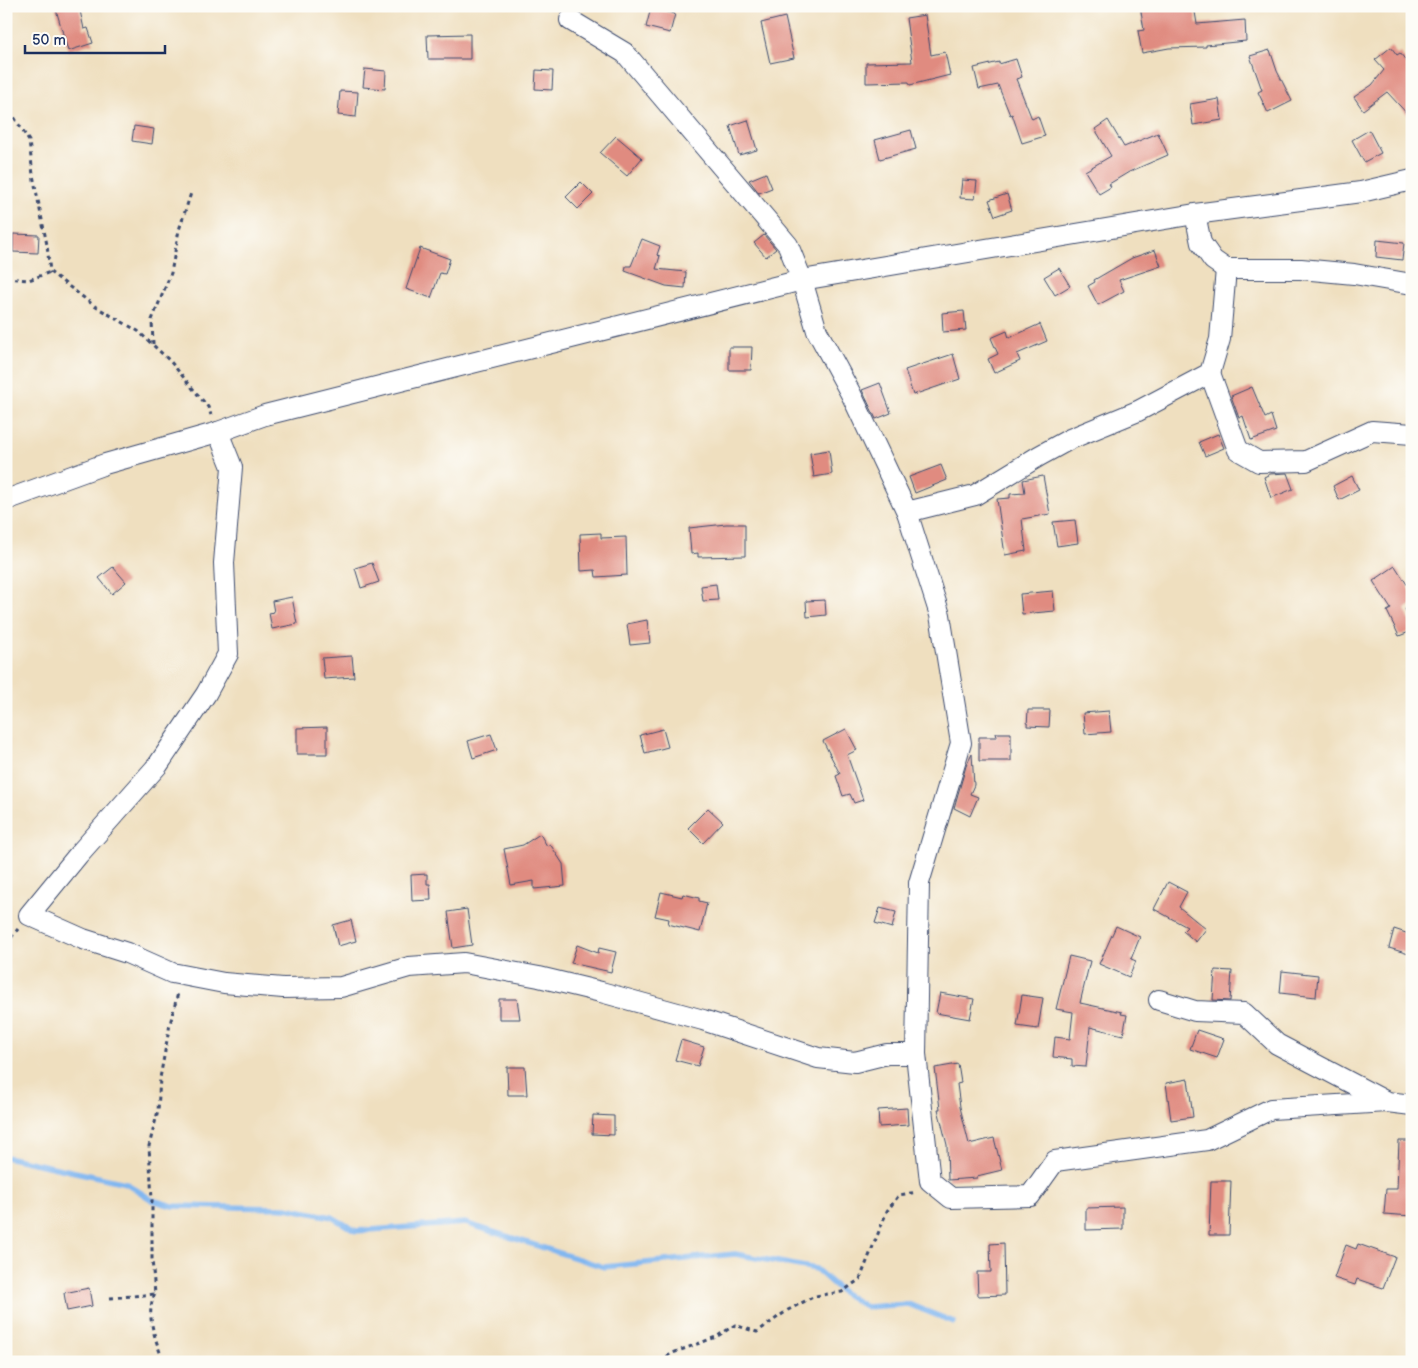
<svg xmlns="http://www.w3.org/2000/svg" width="1418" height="1368" font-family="'Balsamiq Sans',sans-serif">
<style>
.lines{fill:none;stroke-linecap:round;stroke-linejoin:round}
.stream{stroke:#82b7f0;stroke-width:5.5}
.building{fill:#e08b80}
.minor-casing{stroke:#3b496d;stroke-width:22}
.path{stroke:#3b496d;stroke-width:3;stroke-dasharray:4 4;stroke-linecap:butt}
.minor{stroke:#fff;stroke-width:20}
</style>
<rect width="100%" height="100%" fill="#fdfcf7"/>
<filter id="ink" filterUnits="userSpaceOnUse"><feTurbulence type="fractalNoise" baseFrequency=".02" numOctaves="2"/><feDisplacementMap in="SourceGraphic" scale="10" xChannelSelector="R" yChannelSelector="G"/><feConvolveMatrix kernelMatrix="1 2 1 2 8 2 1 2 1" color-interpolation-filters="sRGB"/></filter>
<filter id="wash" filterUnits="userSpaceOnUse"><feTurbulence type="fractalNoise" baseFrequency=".0096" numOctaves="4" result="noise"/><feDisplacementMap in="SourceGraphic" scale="20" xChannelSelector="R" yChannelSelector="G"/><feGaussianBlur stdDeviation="1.12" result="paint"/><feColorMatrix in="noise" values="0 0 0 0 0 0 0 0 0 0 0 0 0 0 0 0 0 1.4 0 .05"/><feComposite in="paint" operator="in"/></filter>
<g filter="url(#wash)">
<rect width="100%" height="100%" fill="#efdfbf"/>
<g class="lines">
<path class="stream" d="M 6,1157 L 126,1183 L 152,1200 L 173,1206 L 286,1208 L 332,1217 L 356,1231 L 465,1223 L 604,1267 L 735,1254 L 816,1269 L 842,1292 L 866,1307 L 908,1304 L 954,1322"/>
</g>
<g id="blocks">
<g class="building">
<path d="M 55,6 L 79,6 L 84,29 L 88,28 L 93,43 L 68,51 Z"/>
<path d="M 1140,6 L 1194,6 L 1197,24 L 1245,20 L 1246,41 L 1206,45 L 1206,47 L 1169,48 L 1142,53 L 1138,31 L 1144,30 Z"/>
<path d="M 651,8 L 675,14 L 670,33 L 646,27 Z"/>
<path d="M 925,15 L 931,55 L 945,52 L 950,75 L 910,85 L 909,82 L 866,83 L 866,63 L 912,62 L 906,18 Z"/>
<path d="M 785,17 L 794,58 L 770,63 L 761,23 Z"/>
<path d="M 470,34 L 470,59 L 428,59 L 427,35 Z"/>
<path d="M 1391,47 L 1397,55 L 1400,53 L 1412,68 L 1412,119 L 1387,92 L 1363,110 L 1354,97 L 1372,85 L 1384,70 L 1375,60 Z"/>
<path d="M 1270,50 L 1277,71 L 1292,101 L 1268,113 L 1258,92 L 1262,90 L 1250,56 Z"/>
<path d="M 1016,59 L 1022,77 L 1016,79 L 1032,119 L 1038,116 L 1045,136 L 1022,143 L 1012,114 L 1010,115 L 998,85 L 979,89 L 974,68 L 999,62 L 999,64 Z"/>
<path d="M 365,69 L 386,71 L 385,89 L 363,87 Z"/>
<path d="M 536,70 L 553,71 L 552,90 L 535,89 Z"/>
<path d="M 340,91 L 358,92 L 356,117 L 338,115 Z"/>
<path d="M 1219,99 L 1222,120 L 1193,125 L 1190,104 Z"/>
<path d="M 748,120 L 757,150 L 739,155 L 730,126 Z"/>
<path d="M 1108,120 L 1124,147 L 1158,133 L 1168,155 L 1129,172 L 1109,184 L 1111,187 L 1099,194 L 1085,171 L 1111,156 L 1095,129 Z"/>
<path d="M 134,126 L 154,129 L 152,144 L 132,141 Z"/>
<path d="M 911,130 L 916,149 L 880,159 L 875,140 Z"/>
<path d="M 1369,130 L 1381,153 L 1364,162 L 1352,140 Z"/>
<path d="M 616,136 L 642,158 L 627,176 L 600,153 Z"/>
<path d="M 766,173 L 772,188 L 759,193 L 749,180 Z"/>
<path d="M 962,180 L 977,181 L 975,199 L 960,198 Z"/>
<path d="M 581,182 L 593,194 L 578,209 L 566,197 Z"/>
<path d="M 1007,194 L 1012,210 L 995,216 L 989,200 Z"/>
<path d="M 13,234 L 39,235 L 38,253 L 13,252 Z"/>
<path d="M 764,235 L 776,249 L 766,257 L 754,243 Z"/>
<path d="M 642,239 L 660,246 L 657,255 L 660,256 L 656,269 L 686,272 L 685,288 L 666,286 L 625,271 L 626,266 L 631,266 Z"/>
<path d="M 1377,240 L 1404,243 L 1402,260 L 1376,257 Z"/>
<path d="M 420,248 L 450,259 L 445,274 L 440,273 L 431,298 L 406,289 Z"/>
<path d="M 1155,250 L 1161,266 L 1119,280 L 1124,291 L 1098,305 L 1088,286 L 1095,282 L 1094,280 L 1132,258 Z"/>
<path d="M 1059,268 L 1070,286 L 1055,295 L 1044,277 Z"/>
<path d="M 964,311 L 966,330 L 943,332 L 942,313 Z"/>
<path d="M 1040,324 L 1047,341 L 1017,354 L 1020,361 L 994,373 L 988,359 L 998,354 L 991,338 L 1007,331 L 1009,338 Z"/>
<path d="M 729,347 L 752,347 L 751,370 L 729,370 Z"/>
<path d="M 953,354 L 960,379 L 913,395 L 905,370 Z"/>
<path d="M 880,383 L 891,413 L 876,419 L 862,390 Z"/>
<path d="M 1252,387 L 1265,418 L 1271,415 L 1276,431 L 1251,440 L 1243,416 L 1239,418 L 1231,396 Z"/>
<path d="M 1218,434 L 1224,448 L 1205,456 L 1199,442 Z"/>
<path d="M 829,450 L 832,474 L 814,477 L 810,453 Z"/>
<path d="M 941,465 L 947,480 L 915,493 L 909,477 Z"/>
<path d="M 1287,473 L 1293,489 L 1271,498 L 1264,477 L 1270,474 Z"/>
<path d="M 1043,476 L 1050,514 L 1022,519 L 1026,551 L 1005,555 L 997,499 L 1010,498 L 1010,494 L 1025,493 L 1023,480 Z"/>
<path d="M 1352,476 L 1359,490 L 1339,500 L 1333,486 Z"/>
<path d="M 1075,520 L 1078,543 L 1057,546 L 1053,522 Z"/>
<path d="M 726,524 L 745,524 L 745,556 L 698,557 L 698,553 L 691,554 L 689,528 Z"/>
<path d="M 601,533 L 601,538 L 626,537 L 627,575 L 596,577 L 595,570 L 581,571 L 580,534 Z"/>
<path d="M 372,563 L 379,582 L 361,588 L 355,568 Z"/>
<path d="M 1395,566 L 1412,592 L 1412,605 L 1405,609 L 1412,626 L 1412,631 L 1399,636 L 1387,611 L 1391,609 L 1373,581 Z"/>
<path d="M 113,567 L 126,582 L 112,594 L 99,578 Z"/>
<path d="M 716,584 L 718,600 L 703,601 L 701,586 Z"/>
<path d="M 1053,591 L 1055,611 L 1022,614 L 1020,594 Z"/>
<path d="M 292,597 L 297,624 L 272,629 L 269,613 L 274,612 L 272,601 Z"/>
<path d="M 825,600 L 826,615 L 807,617 L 806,601 Z"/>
<path d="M 647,620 L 650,643 L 630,645 L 627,624 Z"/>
<path d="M 352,656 L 354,677 L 324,679 L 322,658 Z"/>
<path d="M 1028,710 L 1050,710 L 1049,727 L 1027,726 Z"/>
<path d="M 1109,711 L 1111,732 L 1085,734 L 1083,713 Z"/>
<path d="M 327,727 L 327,754 L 297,754 L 297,728 Z"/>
<path d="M 663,729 L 668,747 L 645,753 L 640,735 Z"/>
<path d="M 846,729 L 857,750 L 847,755 L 863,800 L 854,803 L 850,794 L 843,796 L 836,776 L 840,774 L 823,741 Z"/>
<path d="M 996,733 L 1011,733 L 1011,761 L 979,761 L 979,737 L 997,737 Z"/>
<path d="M 491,734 L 497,750 L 473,758 L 468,741 Z"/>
<path d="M 972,754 L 974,785 L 970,794 L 978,797 L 970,816 L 954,808 L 966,766 Z"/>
<path d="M 708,808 L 723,822 L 703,843 L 688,828 Z"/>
<path d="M 540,834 L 547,846 L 550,844 L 563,864 L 565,886 L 534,889 L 534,881 L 511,885 L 504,849 L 523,845 Z"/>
<path d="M 427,874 L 427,884 L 430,884 L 431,900 L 412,901 L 411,875 Z"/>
<path d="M 1168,882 L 1187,892 L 1179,907 L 1206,929 L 1196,942 L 1183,931 L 1187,927 L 1154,909 Z"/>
<path d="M 661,892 L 682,897 L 683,894 L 699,898 L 699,901 L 707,903 L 700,932 L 668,924 L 669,919 L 655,916 Z"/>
<path d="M 880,908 L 896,912 L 892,928 L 875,923 Z"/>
<path d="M 467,909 L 472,945 L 453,948 L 448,912 Z"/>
<path d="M 351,920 L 356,941 L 338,946 L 333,925 Z"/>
<path d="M 1116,926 L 1140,937 L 1131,959 L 1136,961 L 1129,977 L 1099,964 Z"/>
<path d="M 1394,929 L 1412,935 L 1412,955 L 1389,948 Z"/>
<path d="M 577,945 L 598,953 L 599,948 L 616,952 L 611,972 L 571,963 Z"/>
<path d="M 1069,956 L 1090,961 L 1080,1003 L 1122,1012 L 1121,1014 L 1127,1015 L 1123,1035 L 1090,1027 L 1086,1067 L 1072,1066 L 1072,1059 L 1053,1057 L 1055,1037 L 1070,1039 L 1073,1012 L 1056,1009 Z"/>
<path d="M 1215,970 L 1232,971 L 1230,1001 L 1213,1000 Z"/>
<path d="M 1282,971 L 1318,975 L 1316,997 L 1280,993 Z"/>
<path d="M 940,993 L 974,999 L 970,1019 L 936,1013 Z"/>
<path d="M 1022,995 L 1043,998 L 1038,1029 L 1017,1026 Z"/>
<path d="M 499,999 L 517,999 L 520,1019 L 499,1019 Z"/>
<path d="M 1197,1030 L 1224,1039 L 1217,1058 L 1190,1049 Z"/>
<path d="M 681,1040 L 704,1047 L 698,1066 L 675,1060 Z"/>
<path d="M 958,1064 L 961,1083 L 957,1084 L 960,1107 L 969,1144 L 994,1138 L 1002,1170 L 977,1176 L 977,1178 L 948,1180 L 947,1145 L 938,1109 L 940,1109 L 935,1068 Z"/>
<path d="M 507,1067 L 525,1067 L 527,1095 L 508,1095 Z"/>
<path d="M 1188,1079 L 1193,1117 L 1171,1120 L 1166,1083 Z"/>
<path d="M 907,1108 L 908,1125 L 879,1127 L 878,1110 Z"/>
<path d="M 593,1115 L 614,1116 L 614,1135 L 592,1134 Z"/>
<path d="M 1399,1141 L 1412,1141 L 1412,1216 L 1384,1214 L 1386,1189 L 1397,1189 Z"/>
<path d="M 1211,1181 L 1231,1181 L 1229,1235 L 1209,1235 Z"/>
<path d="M 1123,1207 L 1123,1229 L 1086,1230 L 1086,1208 Z"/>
<path d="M 1004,1243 L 1005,1295 L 978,1296 L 977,1272 L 991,1272 L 990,1244 Z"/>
<path d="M 1358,1244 L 1395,1257 L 1383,1288 L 1357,1279 L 1355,1285 L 1334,1278 L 1346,1245 L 1356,1249 Z"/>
<path d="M 89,1288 L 92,1306 L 67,1311 L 64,1293 Z"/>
</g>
</g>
</g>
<g filter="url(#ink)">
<use href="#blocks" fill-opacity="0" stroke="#3b496d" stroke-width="1"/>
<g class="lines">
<g class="minor-casing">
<g id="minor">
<path d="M 570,20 L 625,53 L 788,245 L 802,280 L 817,331 L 851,394 L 907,512 L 975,495 L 1039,456 L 1070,439 L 1138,411 L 1210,373 L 1220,339 L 1226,269"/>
<path d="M 1195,214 L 1201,243 L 1213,260 L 1226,269 L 1301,269 L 1354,274 L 1412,284"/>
<path d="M 1210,373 L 1238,450 L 1259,462 L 1306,461 L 1372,431 L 1412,434"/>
<path d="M 218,432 L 232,467 L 224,563 L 228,654 L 206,694 L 158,765 L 79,854 L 29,915 L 83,939 L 127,953 L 172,973 L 224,983 L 283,988 L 341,987 L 409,967 L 464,963 L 539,977 L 601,992 L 703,1020 L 818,1058 L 855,1062 L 887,1054 L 916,1054"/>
<path d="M 6,500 L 105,464 L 218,432 L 265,415 L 802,280 L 1195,214 L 1361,192 L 1412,180"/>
<path d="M 907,512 L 940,615 L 961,743 L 919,883 L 916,1054 L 930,1181 L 951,1198 L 1030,1196 L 1055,1161 L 1207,1140 L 1271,1109 L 1387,1102 L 1412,1105"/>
<path d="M 1159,1000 L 1195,1011 L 1244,1013 L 1277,1044 L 1387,1102"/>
</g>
</g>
<g class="path">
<path d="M 6,104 L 29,141 L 33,175 L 47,245 L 50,272 L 96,307 L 138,331 L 170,361 L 208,407 L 211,415"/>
<path d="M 6,278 L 29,280 L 50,272"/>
<path d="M 153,344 L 152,320 L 171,273 L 179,230 L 191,193"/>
<path d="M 6,944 L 18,929"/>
<path d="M 155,1294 C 144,1315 157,1341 163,1362"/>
<path d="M 110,1298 L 155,1294 L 152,1259 L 152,1200 L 149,1146 L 158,1111 L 160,1078 L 170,1024 L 178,993"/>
<path d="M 661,1362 L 670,1354 L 716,1337 L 735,1325 L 757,1332 L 788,1310 L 815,1296 L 842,1292 L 860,1279 L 887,1211 L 899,1195 L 917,1192"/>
</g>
<use href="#minor" class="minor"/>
</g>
</g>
<rect width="1418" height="1368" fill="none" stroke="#fdfcf7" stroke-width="25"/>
<path d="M25 45v8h140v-8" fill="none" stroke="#1b2f5e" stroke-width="2.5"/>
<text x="32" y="45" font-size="15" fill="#1b2f5e" stroke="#fdfcf7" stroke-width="4" paint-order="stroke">50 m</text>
</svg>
